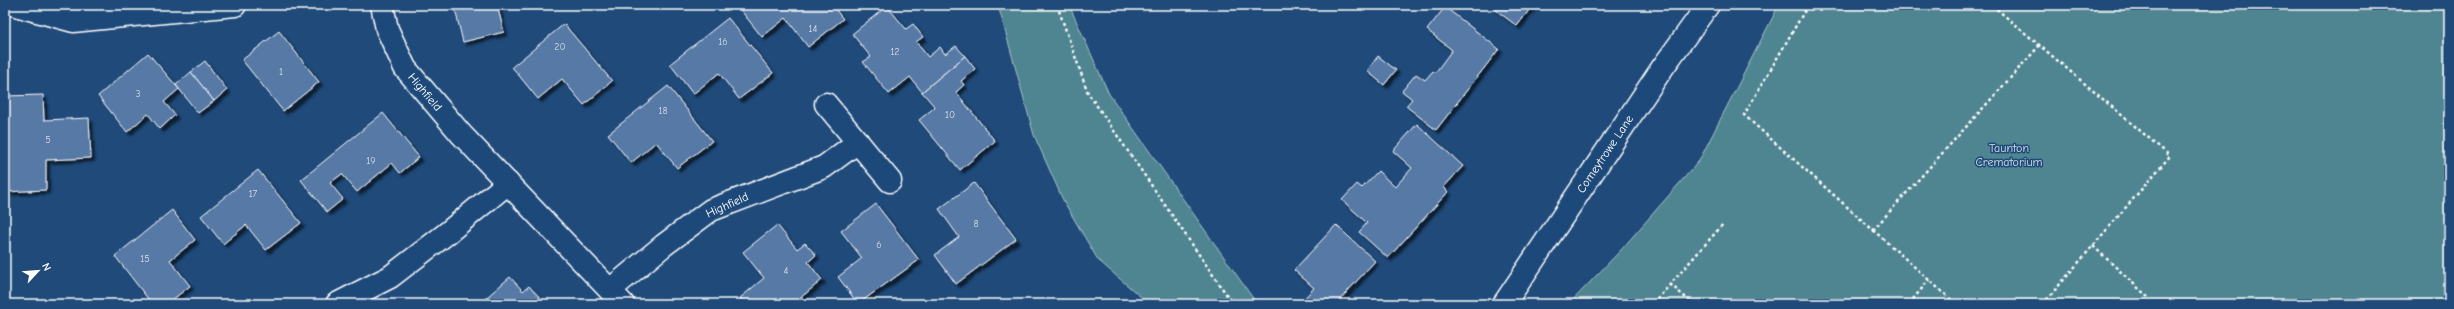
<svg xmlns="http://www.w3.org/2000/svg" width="2454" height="309" font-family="'Comic Neue',sans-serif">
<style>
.green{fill:#508491;stroke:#a8c2c8}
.building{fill:#5679a5;stroke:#fff;filter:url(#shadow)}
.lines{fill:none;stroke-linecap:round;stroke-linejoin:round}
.street-casing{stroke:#fff;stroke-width:25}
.path{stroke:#fff;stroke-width:2.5;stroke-dasharray:3 3;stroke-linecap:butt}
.street{stroke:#1f4a7a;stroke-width:22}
.labels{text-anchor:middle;stroke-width:3;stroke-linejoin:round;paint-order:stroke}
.number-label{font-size:10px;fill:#d5dee8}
.street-label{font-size:12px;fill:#fff;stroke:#1f4a7a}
.park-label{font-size:12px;fill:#d3e0e4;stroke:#1f4a7a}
</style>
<defs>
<filter id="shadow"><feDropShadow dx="3.5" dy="3.5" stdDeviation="1" flood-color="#0009"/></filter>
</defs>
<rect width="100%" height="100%" fill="#1f4a7a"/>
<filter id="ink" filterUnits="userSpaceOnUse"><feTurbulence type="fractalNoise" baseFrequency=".025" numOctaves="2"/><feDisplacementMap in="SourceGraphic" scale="8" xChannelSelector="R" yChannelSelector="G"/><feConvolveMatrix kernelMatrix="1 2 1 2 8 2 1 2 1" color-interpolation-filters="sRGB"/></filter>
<g filter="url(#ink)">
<g class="green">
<path d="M 998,5 L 1069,5 L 1109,94 L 1257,304 L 1149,304 L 1098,260 L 1063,200 L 1034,135 Z"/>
<path d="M 1779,5 L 2449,5 L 2449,304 L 1569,304 L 1621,250 L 1699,161 Z"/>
</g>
<g class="building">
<path d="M 454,5 L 497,5 L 504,32 L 463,42 Z"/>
<path d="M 743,5 L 832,5 L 843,19 L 808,47 L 786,18 L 762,37 L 739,8 Z"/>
<path d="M 1489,5 L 1533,5 L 1517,26 Z"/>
<path d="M 887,6 L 906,29 L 913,24 L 923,37 L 916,42 L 928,57 L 940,47 L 945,54 L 956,46 L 965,56 L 922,92 L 910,77 L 889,94 L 863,62 L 871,57 L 852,34 Z"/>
<path d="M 1445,7 L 1499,49 L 1436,130 L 1406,106 L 1412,99 L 1402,91 L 1416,74 L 1425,80 L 1433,71 L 1435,73 L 1452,50 L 1427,30 Z"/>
<path d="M 728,18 L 773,73 L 739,99 L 719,73 L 693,94 L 670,64 Z"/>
<path d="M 564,24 L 612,81 L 584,105 L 562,79 L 538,99 L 512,67 Z"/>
<path d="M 279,31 L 319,82 L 283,111 L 242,60 Z"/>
<path d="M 148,53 L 179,89 L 164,102 L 175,115 L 160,129 L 148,114 L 127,132 L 98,96 Z"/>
<path d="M 965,56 L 975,69 L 961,81 L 964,85 L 956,92 L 995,141 L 960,170 L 919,120 L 935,107 L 922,92 Z"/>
<path d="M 1378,56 L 1396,70 L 1384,85 L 1367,71 Z"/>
<path d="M 205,61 L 227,90 L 214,101 L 191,72 Z"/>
<path d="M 191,72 L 214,101 L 198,113 L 176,85 Z"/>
<path d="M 668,86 L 712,141 L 677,168 L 656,142 L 631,163 L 608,134 Z"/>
<path d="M 43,95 L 44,120 L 89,118 L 91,158 L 46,160 L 46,190 L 5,192 L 5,96 Z"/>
<path d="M 383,113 L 419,157 L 400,173 L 392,163 L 357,192 L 342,174 L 330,183 L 343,199 L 327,212 L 301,180 Z"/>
<path d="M 1417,124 L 1463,166 L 1444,187 L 1448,192 L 1388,258 L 1359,232 L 1367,223 L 1342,200 L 1357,184 L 1362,188 L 1378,171 L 1395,187 L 1412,168 L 1393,151 Z"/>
<path d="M 258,170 L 301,223 L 266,250 L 246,225 L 223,244 L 201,216 Z"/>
<path d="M 974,183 L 1016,239 L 956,284 L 935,255 L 959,237 L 939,209 Z"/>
<path d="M 876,204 L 919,260 L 858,304 L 838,277 L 862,258 L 841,231 Z"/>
<path d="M 172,210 L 195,240 L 170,260 L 190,286 L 167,304 L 152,304 L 115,256 Z"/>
<path d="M 777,225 L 797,249 L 805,243 L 816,255 L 808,262 L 822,280 L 793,304 L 745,304 L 740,298 L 764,278 L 743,252 Z"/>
<path d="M 1336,225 L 1375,261 L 1336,304 L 1299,304 L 1314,288 L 1294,270 Z"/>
<path d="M 510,277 L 523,291 L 529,286 L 546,304 L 479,304 Z"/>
</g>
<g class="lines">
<g class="street-casing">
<g id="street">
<path d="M 15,5 L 73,21 L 235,5"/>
<path d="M 382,5 L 387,29 L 405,68 L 461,134 L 623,304"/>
<path d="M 826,104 L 890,181"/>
<path d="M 610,290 L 664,245 L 711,210 L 824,167 L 858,142"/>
<path d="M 337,304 L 390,277 L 446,234 L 508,183"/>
<path d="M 1504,304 L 1663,67 L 1708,5"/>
</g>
</g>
<g class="path">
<path d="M 1057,5 L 1088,93 L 1233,304"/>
<path d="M 1808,5 L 1744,115 L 1956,304"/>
<path d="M 1992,5 L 2170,156 L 2043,304"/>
<path d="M 1873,230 L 2040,45"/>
<path d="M 2093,246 L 2149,298"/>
<path d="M 1670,284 L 1693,304"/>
<path d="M 1653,304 L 1724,223"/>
<path d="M 1909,304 L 1929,280"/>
</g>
<use href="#street" class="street"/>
</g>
</g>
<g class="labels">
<g class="number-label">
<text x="813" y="32">14</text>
<text x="723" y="45">16</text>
<text x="560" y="50">20</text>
<text x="895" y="55">12</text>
<text x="281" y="75">1</text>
<text x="138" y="97">3</text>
<text x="663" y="114">18</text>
<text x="950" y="118">10</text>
<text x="48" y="143">5</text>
<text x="371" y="164">19</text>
<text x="253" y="197">17</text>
<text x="976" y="227">8</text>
<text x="879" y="248">6</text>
<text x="145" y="262">15</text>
<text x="786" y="274">4</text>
</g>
<g class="street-label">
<text transform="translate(425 92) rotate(50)" y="4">Highfield</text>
<text transform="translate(1605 154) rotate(-56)" y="4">Comeytrowe Lane</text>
<text transform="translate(727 205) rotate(-24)" y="4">Highfield</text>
</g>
<g class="park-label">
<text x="2009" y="152">Taunton<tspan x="2009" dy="14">Crematorium</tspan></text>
</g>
</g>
<rect width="2454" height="309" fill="none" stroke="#1f4a7a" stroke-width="20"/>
<rect x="10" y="10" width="2434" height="289" fill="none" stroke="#fff" stroke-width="1.5" filter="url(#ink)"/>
<g transform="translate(38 271) rotate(64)" stroke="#1f4a7a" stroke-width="3" paint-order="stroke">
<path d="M0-3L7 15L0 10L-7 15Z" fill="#ffffff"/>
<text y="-6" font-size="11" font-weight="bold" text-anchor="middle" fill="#ffffff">N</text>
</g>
</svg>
